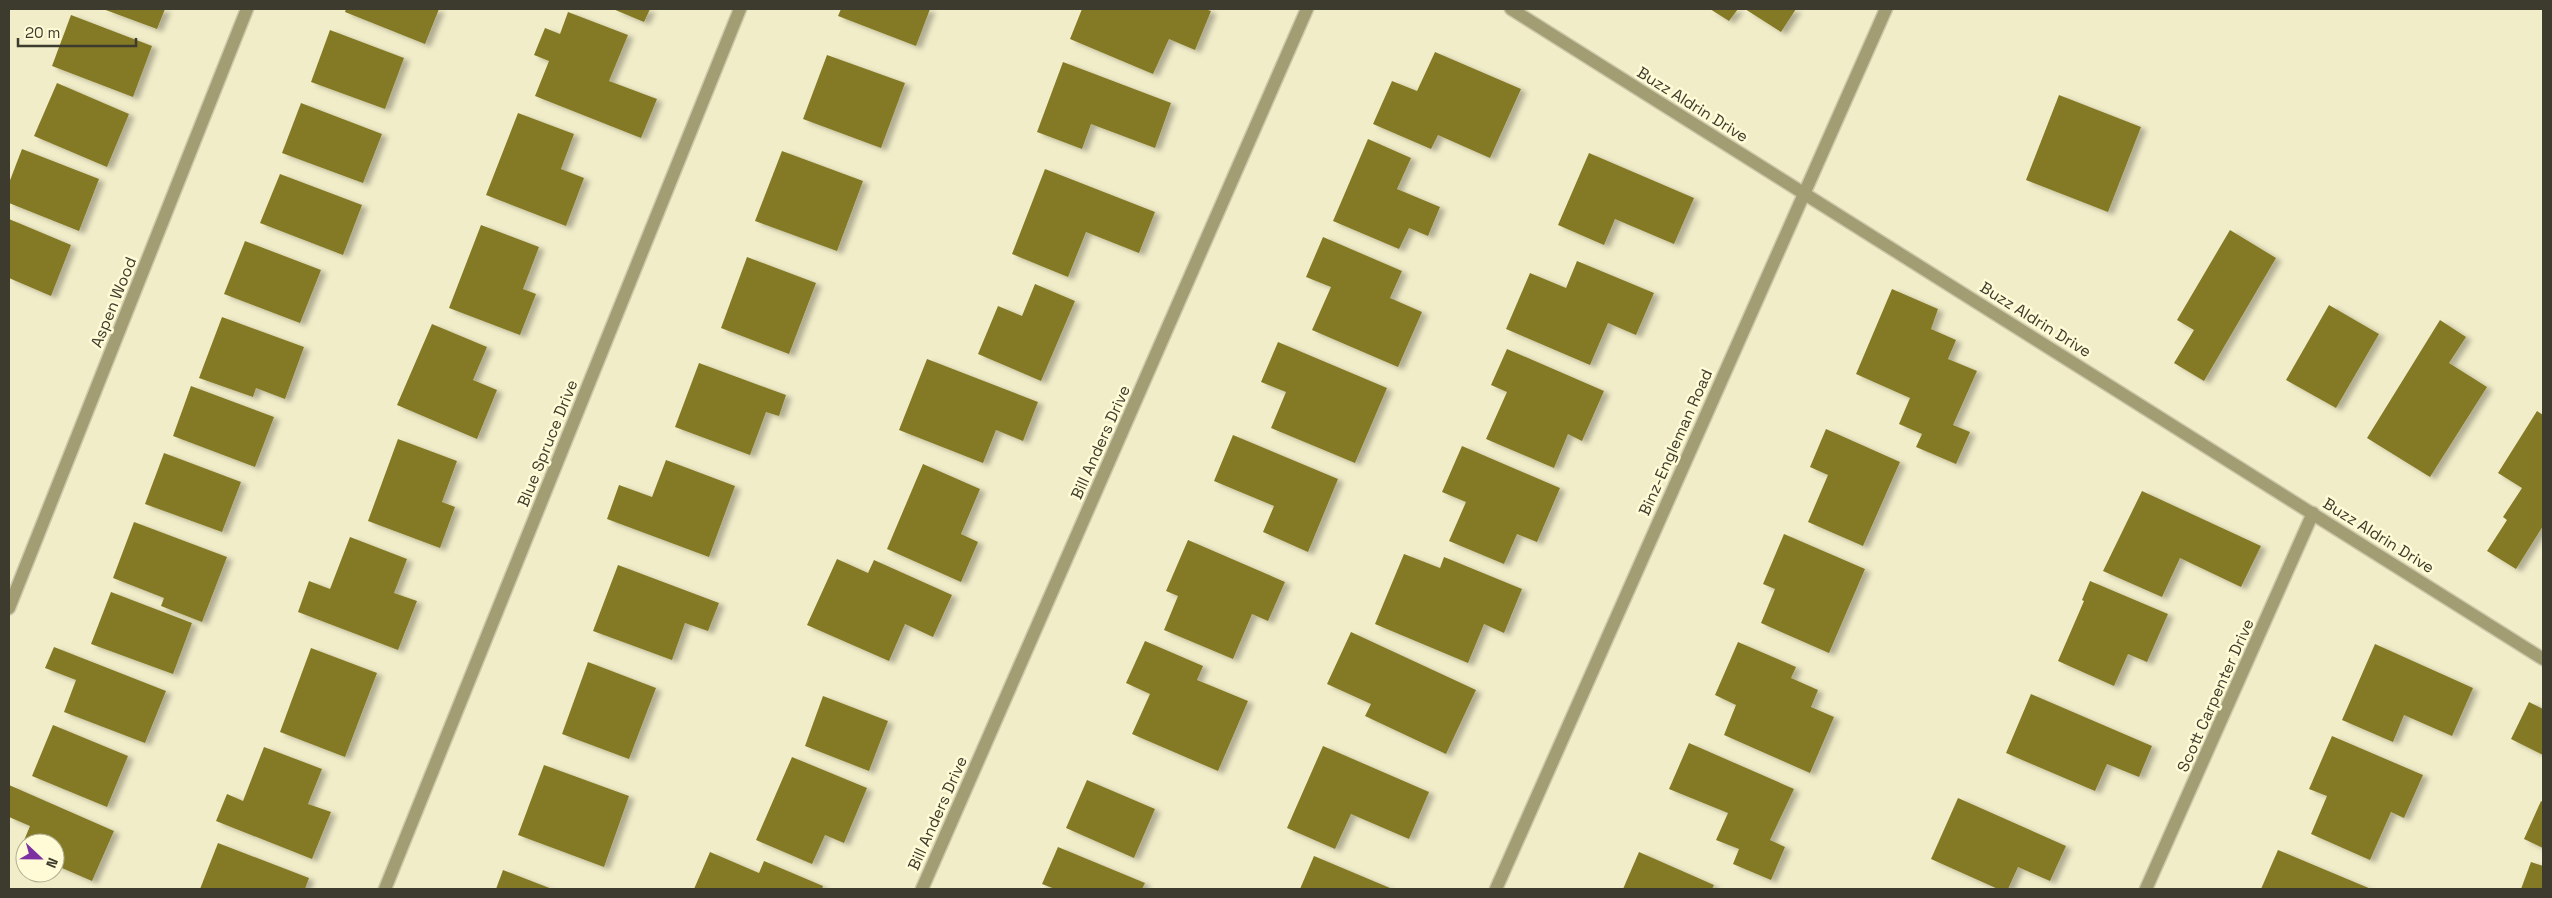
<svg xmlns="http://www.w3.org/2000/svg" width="2552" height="898" font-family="'Space Grotesk',sans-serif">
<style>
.building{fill:#847a25;filter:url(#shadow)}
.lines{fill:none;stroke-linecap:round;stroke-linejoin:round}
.minor-casing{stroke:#cdc9aa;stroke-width:15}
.minor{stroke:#a29d73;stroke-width:12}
.labels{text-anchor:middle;stroke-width:5;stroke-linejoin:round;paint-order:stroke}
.street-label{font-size:16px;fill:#3d3b2d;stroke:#fffbd6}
</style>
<defs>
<filter id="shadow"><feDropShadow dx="5.5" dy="3" stdDeviation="2.5" flood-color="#0004"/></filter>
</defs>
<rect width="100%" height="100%" fill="#f1edc9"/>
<g class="building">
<path d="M 103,9 L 165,9 L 157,29 Z"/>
<path d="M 346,9 L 439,9 L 425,44 L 345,12 Z"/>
<path d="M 613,9 L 650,9 L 644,22 Z"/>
<path d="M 841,9 L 930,9 L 916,46 L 838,16 Z"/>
<path d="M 1082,9 L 1205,9 L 1211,11 L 1195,50 L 1169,39 L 1153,74 L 1070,39 Z"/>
<path d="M 1710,9 L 1738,9 L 1729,21 Z"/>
<path d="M 1745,9 L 1796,9 L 1781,32 Z"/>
<path d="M 568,12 L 628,35 L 609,81 L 657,99 L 641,138 L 535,96 L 549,61 L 534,55 L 545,28 L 560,34 Z"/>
<path d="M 71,15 L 152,46 L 133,97 L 52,66 Z"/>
<path d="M 330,30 L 404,58 L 385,109 L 311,82 Z"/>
<path d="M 1435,52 L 1521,89 L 1490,158 L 1438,135 L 1431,149 L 1373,124 L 1392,81 L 1417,91 Z"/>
<path d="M 827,55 L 905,83 L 881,148 L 803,119 Z"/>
<path d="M 1063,62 L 1171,103 L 1155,148 L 1091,124 L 1082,149 L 1037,132 Z"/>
<path d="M 57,83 L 129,114 L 107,167 L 34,136 Z"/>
<path d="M 2059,95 L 2141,127 L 2108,212 L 2026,180 Z"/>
<path d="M 301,103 L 382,134 L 363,183 L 282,153 Z"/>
<path d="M 518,113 L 574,134 L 561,169 L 584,178 L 566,226 L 486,195 Z"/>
<path d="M 1368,139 L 1411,158 L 1397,189 L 1440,207 L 1428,236 L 1409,228 L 1399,249 L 1333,221 Z"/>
<path d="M 22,149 L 99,179 L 79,231 L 9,203 L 9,183 Z"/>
<path d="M 782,151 L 863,181 L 837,251 L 755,221 Z"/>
<path d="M 1589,153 L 1694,198 L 1674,244 L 1615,219 L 1604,245 L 1558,225 Z"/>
<path d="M 1045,169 L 1155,212 L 1139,253 L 1086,232 L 1068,277 L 1012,254 Z"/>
<path d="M 280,174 L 362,205 L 343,255 L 260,223 Z"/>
<path d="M 9,219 L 71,245 L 51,296 L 9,278 Z"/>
<path d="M 481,225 L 539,247 L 523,289 L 536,294 L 520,335 L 449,308 Z"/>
<path d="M 2230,230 L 2276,258 L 2204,381 L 2174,363 L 2194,330 L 2177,320 Z"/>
<path d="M 1323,237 L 1402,271 L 1390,298 L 1422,312 L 1398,367 L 1312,330 L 1331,287 L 1306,277 Z"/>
<path d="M 245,241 L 321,270 L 300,323 L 224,294 Z"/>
<path d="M 747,257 L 816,283 L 789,354 L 721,328 Z"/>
<path d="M 1577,261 L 1654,293 L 1636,335 L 1608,323 L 1590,365 L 1506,329 L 1530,273 L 1566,288 Z"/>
<path d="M 1035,284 L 1075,301 L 1041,381 L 978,354 L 998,306 L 1022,316 Z"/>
<path d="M 1892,289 L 1938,309 L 1931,329 L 1956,340 L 1948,359 L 1977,371 L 1953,425 L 1970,432 L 1956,464 L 1916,447 L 1922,434 L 1899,424 L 1910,398 L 1856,374 Z"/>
<path d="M 2329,305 L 2379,334 L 2336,408 L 2286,380 Z"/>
<path d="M 222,317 L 304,347 L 285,399 L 256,388 L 253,397 L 199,378 Z"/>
<path d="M 2440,320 L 2466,337 L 2449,363 L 2487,387 L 2430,477 L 2367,438 Z"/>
<path d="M 432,324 L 487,347 L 473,380 L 497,390 L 477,439 L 397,405 Z"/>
<path d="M 1278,342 L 1387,388 L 1355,463 L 1271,428 L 1286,392 L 1261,382 Z"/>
<path d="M 1507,349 L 1604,391 L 1582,441 L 1568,434 L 1554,468 L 1486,439 L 1507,392 L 1491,385 Z"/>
<path d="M 927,359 L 1038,402 L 1023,441 L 996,430 L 983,463 L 899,430 Z"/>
<path d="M 699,363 L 786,395 L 779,416 L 766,412 L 750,455 L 675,427 Z"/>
<path d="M 191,386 L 274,417 L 255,467 L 173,436 Z"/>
<path d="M 2537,411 L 2543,415 L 2543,526 L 2516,569 L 2487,551 L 2507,520 L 2503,517 L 2522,488 L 2498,473 Z"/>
<path d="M 1826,429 L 1900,462 L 1863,546 L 1808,522 L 1828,475 L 1810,467 Z"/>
<path d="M 1233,435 L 1338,479 L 1308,552 L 1263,532 L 1274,506 L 1214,481 Z"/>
<path d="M 398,439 L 457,461 L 442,502 L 455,507 L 440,548 L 368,521 Z"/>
<path d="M 1462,446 L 1560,488 L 1537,542 L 1517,534 L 1504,564 L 1449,541 L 1466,502 L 1442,492 Z"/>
<path d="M 164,453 L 241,482 L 222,532 L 145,504 Z"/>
<path d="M 666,460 L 735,486 L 709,557 L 607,519 L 619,485 L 652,497 Z"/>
<path d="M 923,464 L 980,489 L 961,534 L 978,542 L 961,582 L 887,549 Z"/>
<path d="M 2142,491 L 2261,546 L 2241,587 L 2180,558 L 2162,597 L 2103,571 Z"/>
<path d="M 134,522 L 227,557 L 202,622 L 161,606 L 164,598 L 113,578 Z"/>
<path d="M 1784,534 L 1865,569 L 1829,653 L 1761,623 L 1775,589 L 1763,584 Z"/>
<path d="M 350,537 L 407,559 L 394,593 L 417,601 L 398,650 L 298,612 L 309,581 L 330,589 Z"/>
<path d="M 1188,540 L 1285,582 L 1268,621 L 1252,614 L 1233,659 L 1164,630 L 1178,596 L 1166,591 Z"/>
<path d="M 1404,554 L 1440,568 L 1444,557 L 1522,589 L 1504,633 L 1484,624 L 1468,663 L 1375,624 Z"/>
<path d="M 837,559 L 868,573 L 874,560 L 952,595 L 933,637 L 905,624 L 889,661 L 807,625 Z"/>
<path d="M 618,565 L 719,603 L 708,631 L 685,623 L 672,660 L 593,631 Z"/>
<path d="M 2090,581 L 2168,614 L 2147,662 L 2128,654 L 2114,686 L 2058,661 L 2084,601 L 2082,600 Z"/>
<path d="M 111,592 L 192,623 L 173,674 L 91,644 Z"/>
<path d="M 1351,632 L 1476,690 L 1446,754 L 1365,716 L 1371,704 L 1327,684 Z"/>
<path d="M 1145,641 L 1203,666 L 1197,680 L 1248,701 L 1218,771 L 1132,734 L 1150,694 L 1126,683 Z"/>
<path d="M 1738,642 L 1796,667 L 1791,678 L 1818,690 L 1811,707 L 1834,717 L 1810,773 L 1724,735 L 1736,705 L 1715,695 Z"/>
<path d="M 2375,644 L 2473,688 L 2452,736 L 2404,715 L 2393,742 L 2342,720 Z"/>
<path d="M 54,647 L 166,691 L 145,743 L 64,712 L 76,680 L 45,668 Z"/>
<path d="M 311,648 L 377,673 L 345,757 L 280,732 Z"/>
<path d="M 588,662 L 656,688 L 629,759 L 562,734 Z"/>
<path d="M 2031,694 L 2152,746 L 2139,777 L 2107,764 L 2095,791 L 2006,753 Z"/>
<path d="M 823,696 L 888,721 L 869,771 L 805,746 Z"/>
<path d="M 2529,702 L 2543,709 L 2543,755 L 2511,739 Z"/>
<path d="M 53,725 L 128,756 L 107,807 L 32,776 Z"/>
<path d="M 2332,736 L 2423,775 L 2404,818 L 2391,812 L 2370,860 L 2311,834 L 2327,796 L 2309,789 Z"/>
<path d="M 1689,743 L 1794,789 L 1770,840 L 1785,847 L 1771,880 L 1733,864 L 1739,849 L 1716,840 L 1728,813 L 1669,789 Z"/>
<path d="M 1323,746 L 1429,792 L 1409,839 L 1351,814 L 1335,849 L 1287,828 Z"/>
<path d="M 264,747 L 322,769 L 308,804 L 331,812 L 312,859 L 216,821 L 227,794 L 243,801 Z"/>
<path d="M 792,757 L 867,788 L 844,843 L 825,835 L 812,864 L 756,840 Z"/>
<path d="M 544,765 L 629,796 L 604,867 L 518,835 Z"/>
<path d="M 1087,780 L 1155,809 L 1134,858 L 1066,828 Z"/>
<path d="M 9,785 L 114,831 L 92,881 L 55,865 L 55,843 L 25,843 L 25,852 L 20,850 L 30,826 L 9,817 Z"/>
<path d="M 1958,798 L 2066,846 L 2050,881 L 2018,867 L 2008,889 L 1998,889 L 1931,859 Z"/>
<path d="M 2541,801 L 2543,802 L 2543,848 L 2524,839 Z"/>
<path d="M 218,843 L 309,878 L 305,889 L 200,889 Z"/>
<path d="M 1058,847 L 1145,883 L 1142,889 L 1055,889 L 1042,884 Z"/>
<path d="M 2278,850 L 2371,889 L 2261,889 Z"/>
<path d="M 710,852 L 759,873 L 764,861 L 823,886 L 822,889 L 694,889 Z"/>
<path d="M 1639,852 L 1714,885 L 1712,889 L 1623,889 Z"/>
<path d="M 1314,856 L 1390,888 L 1389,889 L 1300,889 Z"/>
<path d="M 2531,862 L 2543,866 L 2543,889 L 2521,889 Z"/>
<path d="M 503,870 L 552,889 L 496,889 Z"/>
</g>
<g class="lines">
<g class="minor-casing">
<g id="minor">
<path d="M 1511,9 L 2543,659"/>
<path d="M 9,608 L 247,9"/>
<path d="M 385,889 L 740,9"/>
<path d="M 922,889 L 1307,9"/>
<path d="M 1496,889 L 1886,9"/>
<path d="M 2146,889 L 2313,513"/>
</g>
</g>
<use href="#minor" class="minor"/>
</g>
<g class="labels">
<g class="street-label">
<text transform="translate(1693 104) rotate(32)" y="6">Buzz Aldrin Drive</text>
<text transform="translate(113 302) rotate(-68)" y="6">Aspen Wood</text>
<text transform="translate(2036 319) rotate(32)" y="6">Buzz Aldrin Drive</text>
<text transform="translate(1100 442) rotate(-66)" y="6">Bill Anders Drive</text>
<text transform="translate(1675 442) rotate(-66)" y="6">Binz-Engleman Road</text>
<text transform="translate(547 443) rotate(-68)" y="6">Blue Spruce Drive</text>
<text transform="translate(2379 535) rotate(32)" y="6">Buzz Aldrin Drive</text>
<text transform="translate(2215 695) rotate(-66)" y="6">Scott Carpenter Drive</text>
<text transform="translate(937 813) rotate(-66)" y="6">Bill Anders Drive</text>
</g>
</g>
<rect width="2552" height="898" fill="none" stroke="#3d3b2d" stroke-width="20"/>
<g transform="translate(40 858) rotate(112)"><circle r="24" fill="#fffbd6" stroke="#b1ae92"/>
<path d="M0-4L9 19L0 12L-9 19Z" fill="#7c30a2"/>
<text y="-8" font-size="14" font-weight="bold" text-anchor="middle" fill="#3d3b2d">N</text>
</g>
<path d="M18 38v8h118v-8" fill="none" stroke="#3d3b2d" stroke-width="2.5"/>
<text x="25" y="38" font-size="15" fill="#3d3b2d" stroke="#fffbd6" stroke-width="4" paint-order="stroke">20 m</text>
</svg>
